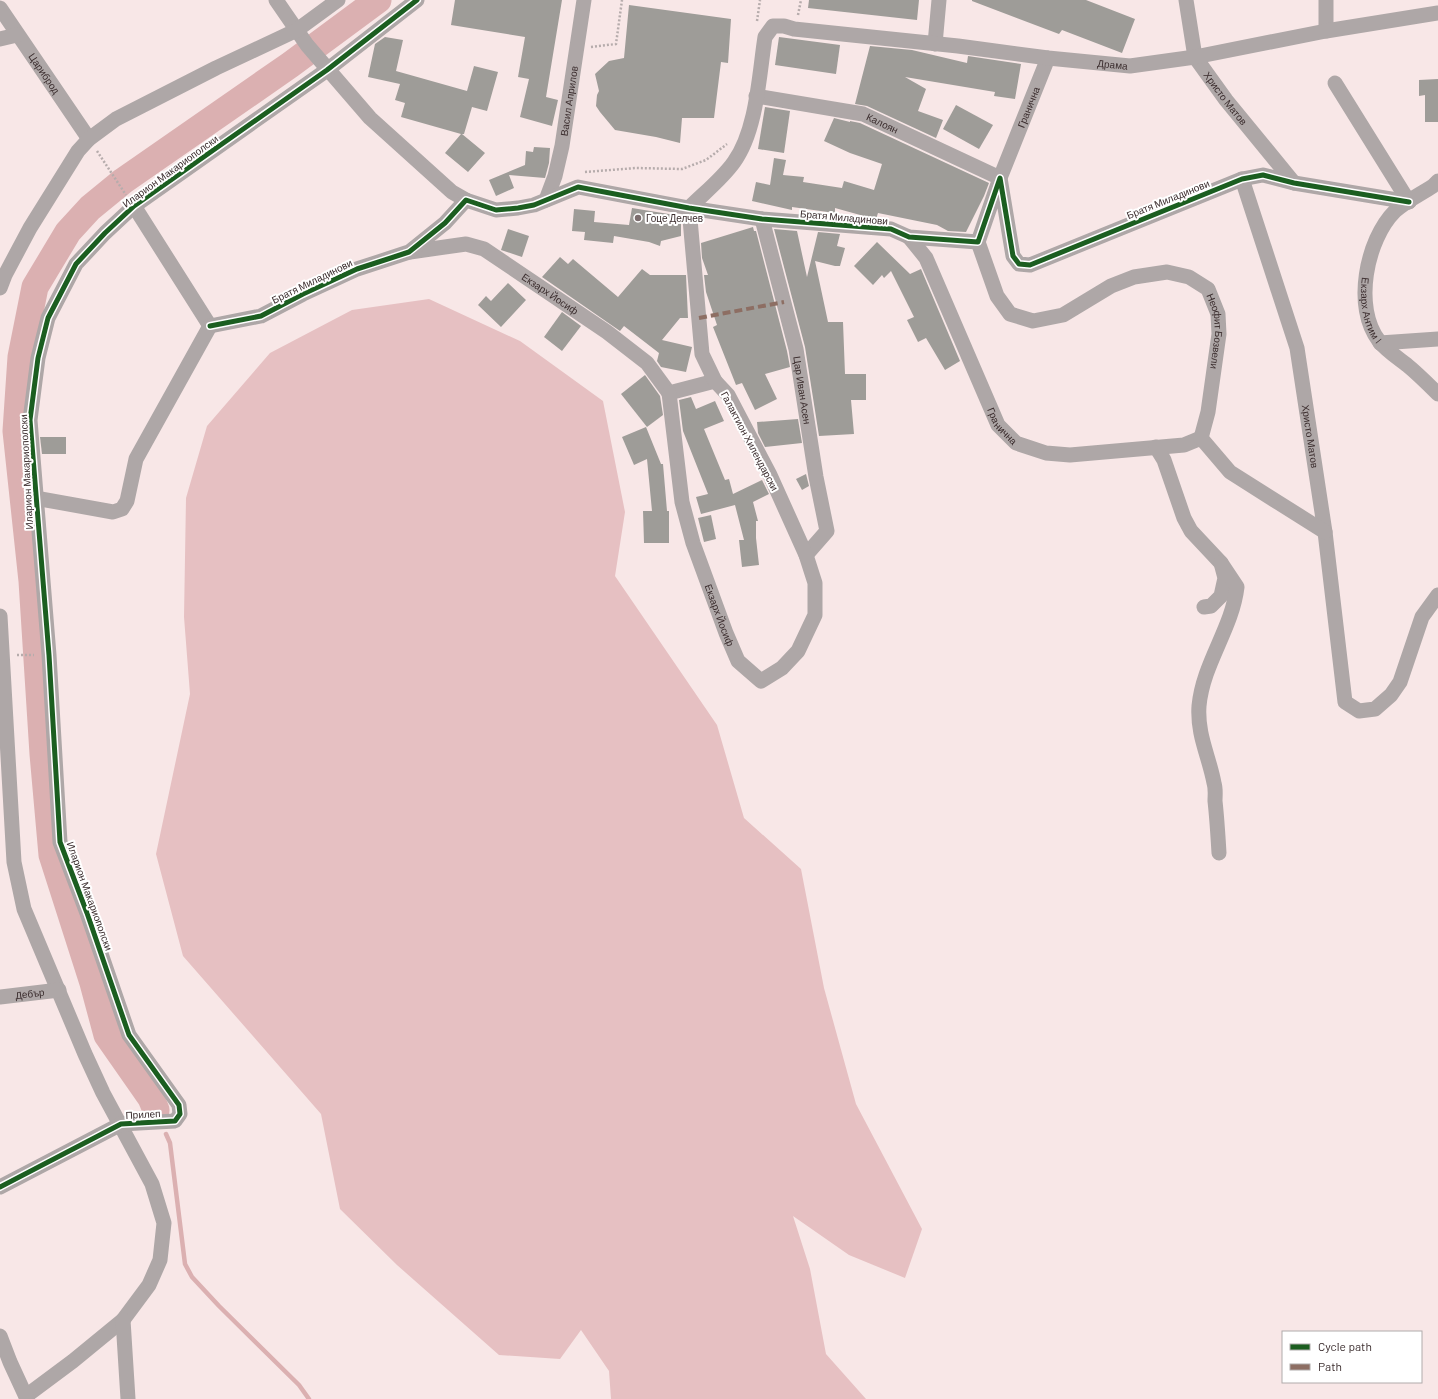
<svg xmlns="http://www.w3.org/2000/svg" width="1438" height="1399" font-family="Barlow,sans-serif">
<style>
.forest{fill:#e6c0c2}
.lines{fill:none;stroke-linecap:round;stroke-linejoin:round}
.stream{stroke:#dbb0b1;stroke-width:4.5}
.river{stroke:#dbb0b1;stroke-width:27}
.building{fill:#9e9c98}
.path{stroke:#b6acac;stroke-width:2.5;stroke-dasharray:2 2;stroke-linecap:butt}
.minor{stroke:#aea7a7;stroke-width:15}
.quiet{stroke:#8d6e63;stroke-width:4;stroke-dasharray:8 4;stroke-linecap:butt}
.cycleway-casing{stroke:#fff;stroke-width:8}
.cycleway{stroke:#1b5e20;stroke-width:5}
.poi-dot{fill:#7c6d6e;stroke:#fff;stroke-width:1.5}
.labels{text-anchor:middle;stroke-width:4;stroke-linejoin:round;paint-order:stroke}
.street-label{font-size:10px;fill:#3a2c2d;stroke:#fff}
.poi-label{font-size:10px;fill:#3a2c2d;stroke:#fff;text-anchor:start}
</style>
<rect width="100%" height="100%" fill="#f8e7e7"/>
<path class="forest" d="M 429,299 L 520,341 L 603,401 L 625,512 L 615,576 L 717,725 L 744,818 L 801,869 L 824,988 L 856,1104 L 922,1229 L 905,1278 L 849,1255 L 793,1216 L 810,1269 L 826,1354 L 866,1399 L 611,1399 L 609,1371 L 581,1330 L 560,1359 L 499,1355 L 397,1265 L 340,1209 L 321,1114 L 183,956 L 156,854 L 190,694 L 184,617 L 186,498 L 207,426 L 270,353 L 352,310 Z"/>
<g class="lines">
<path class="stream" d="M 166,1134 L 170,1143 L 185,1264 L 192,1277 L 219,1306 L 299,1385 L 309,1399"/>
<path class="river" d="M 156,1110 L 151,1098 L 107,1035 L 93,983 L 52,855 L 43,754 L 32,581 L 16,431 L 21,357 L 35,287 L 68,232 L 90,208 L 123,181 L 290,65 L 378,0"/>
</g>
<g class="building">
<path d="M 455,0 L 562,0 L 546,97 L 558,100 L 552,126 L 520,117 L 529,79 L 518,77 L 525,37 L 451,25 Z"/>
<path d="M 809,0 L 919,0 L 917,20 L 808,8 Z"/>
<path d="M 972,0 L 1086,0 L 1135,19 L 1122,53 L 1062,30 L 1059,34 L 972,1 Z"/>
<path d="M 629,5 L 731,19 L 728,63 L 721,62 L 714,118 L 682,118 L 680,143 L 656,137 L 615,130 L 600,112 L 596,106 L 597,95 L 599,91 L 595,74 L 609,61 L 624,58 Z"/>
<path d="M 385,37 L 403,40 L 396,71 L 467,91 L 474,66 L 498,72 L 487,111 L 472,107 L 464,134 L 462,134 L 485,153 L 468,172 L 445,153 L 461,134 L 401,117 L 405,103 L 395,100 L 400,84 L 368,77 L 375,44 Z"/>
<path d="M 779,37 L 840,45 L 836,74 L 775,65 Z"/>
<path d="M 870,46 L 912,50 L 967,63 L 968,56 L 1021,64 L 1015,99 L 994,96 L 995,92 L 905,77 L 926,89 L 918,111 L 943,120 L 936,138 L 867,106 L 855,104 Z"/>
<path d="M 1438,79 L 1438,122 L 1425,122 L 1425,95 L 1419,96 L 1419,80 Z"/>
<path d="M 956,105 L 993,125 L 979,149 L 943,129 Z"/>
<path d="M 765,107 L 790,111 L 784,153 L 758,149 Z"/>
<path d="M 834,118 L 850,122 L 850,121 L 860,123 L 989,183 L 984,196 L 966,232 L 948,231 L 937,225 L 878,213 L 876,219 L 871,218 L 835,208 L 835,213 L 792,207 L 792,210 L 752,201 L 756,182 L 770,185 L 774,158 L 786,160 L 783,175 L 804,177 L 803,182 L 842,188 L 844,181 L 874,190 L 882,164 L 850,153 L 824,141 Z"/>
<path d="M 534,147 L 550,148 L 549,163 L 545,178 L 509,175 L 514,188 L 496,196 L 489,180 L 525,165 L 526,151 L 533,152 Z"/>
<path d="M 632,208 L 681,216 L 681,236 L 661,241 L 660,246 L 649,242 L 614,236 L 613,243 L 584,240 L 585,232 L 572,231 L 574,209 L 595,211 L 594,222 L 629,225 Z"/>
<path d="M 753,227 L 754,231 L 756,231 L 787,351 L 790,367 L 765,374 L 777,399 L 755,410 L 742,383 L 736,385 L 713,327 L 717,325 L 706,292 L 704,275 L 708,275 L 702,258 L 701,243 Z"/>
<path d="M 508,229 L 529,236 L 522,257 L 501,250 Z"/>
<path d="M 774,229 L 797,231 L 807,277 L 818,232 L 840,234 L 837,246 L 845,248 L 840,266 L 835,266 L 815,261 L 828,322 L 843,322 L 845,374 L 866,374 L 866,400 L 851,400 L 854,434 L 819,436 L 805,347 Z"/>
<path d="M 877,242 L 910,274 L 921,269 L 960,361 L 945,370 L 926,338 L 918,342 L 907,320 L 914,317 L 891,271 L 884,278 L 882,275 L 873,285 L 854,266 Z"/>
<path d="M 560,257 L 568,264 L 573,259 L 618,297 L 642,269 L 650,275 L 686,275 L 688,318 L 680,318 L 662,340 L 692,347 L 686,372 L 661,367 L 657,361 L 659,353 L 624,326 L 620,331 L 542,277 Z"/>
<path d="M 508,283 L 526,300 L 501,327 L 478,305 L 486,296 L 491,301 Z"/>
<path d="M 562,312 L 581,326 L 562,351 L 544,337 Z"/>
<path d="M 645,375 L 660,396 L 663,415 L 647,427 L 621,394 Z"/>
<path d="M 691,397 L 696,409 L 715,401 L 724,421 L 704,429 L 725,480 L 729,479 L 733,494 L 762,480 L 769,494 L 753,502 L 758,521 L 756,521 L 756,538 L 759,565 L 742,567 L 739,540 L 744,540 L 735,505 L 701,514 L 696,497 L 708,494 L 683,431 L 679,400 Z"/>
<path d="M 798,419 L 802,443 L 765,447 L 758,433 L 757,422 Z"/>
<path d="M 646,427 L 661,464 L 663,464 L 667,511 L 669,511 L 669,543 L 644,543 L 643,511 L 652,511 L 647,459 L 634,465 L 622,437 Z"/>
<path d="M 40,437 L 66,437 L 66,454 L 42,454 Z"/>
<path d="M 806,474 L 809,486 L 802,490 L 796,479 Z"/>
<path d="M 711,515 L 716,539 L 704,542 L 698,518 Z"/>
</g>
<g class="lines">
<g class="path">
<path d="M 798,15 L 801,0"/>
<path d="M 757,21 L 760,0"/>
<path d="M 591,47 L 616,44 L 622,0"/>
<path d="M 97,151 L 126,195"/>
<path d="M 585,172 L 636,168 L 682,169 L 706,160 L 727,144"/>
<path d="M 17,655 L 34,655"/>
</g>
<g class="minor">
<path d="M 276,0 L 307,45 L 370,118 L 452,192 L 466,200"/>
<path id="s1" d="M 1186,0 L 1195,57 L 1226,100 L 1294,183"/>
<path d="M 1326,0 L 1326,31"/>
<path id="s2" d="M 0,8 L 89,139"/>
<path d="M 0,39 L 17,35"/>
<path d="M 935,44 L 939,0"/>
<path d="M 1335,83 L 1409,202"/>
<path id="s3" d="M 756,96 L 863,114 L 1000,178 L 1048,58"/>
<path id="s4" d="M 1242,179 L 1297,348 L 1325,532 L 1345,702 L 1359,711 L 1375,709 L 1391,695 L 1400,682 L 1422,617 L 1438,595"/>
<path id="s5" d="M 1438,181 L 1433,186 C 1421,194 1406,201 1395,211 C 1366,240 1353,308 1379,341 C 1386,350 1398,358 1407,365 C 1418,374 1428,384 1438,394"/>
<path id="s6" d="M 546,200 L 555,176 L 562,146 L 584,0"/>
<path d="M 134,206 L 210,326"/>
<path id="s7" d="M 689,208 C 704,193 722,179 734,162 C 757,130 759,75 765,37 L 773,26 L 784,26 L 794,29 L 958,46 L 1048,58 L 1130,66 L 1195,57 L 1326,31 L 1438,13"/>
<path id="s8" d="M 762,219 L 796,349 L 816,477 L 827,531 L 806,555"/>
<path id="s9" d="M 909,237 L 926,258 L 998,425 L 1016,443 L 1046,453 L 1070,455 L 1184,445 L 1201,438"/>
<path id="s10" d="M 978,242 L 997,296 L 1010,314 L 1033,321 L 1063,315 L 1111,286 L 1134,277 L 1167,272 L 1189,277 L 1208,289 L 1218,314 L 1219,334 L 1208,412 L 1201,438 L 1230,472 L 1325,532"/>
<path id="s11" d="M 410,252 L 466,244 L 484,249 L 607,332 L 647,363 L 669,393 L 715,381"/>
<path d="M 0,288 L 5,275 L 30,228 L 78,151 L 89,139 L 116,119 L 216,68 L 297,30 L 338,0"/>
<path d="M 210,326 L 261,316 L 303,294 L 357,269 L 409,252 L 445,223 L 466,200 L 496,210 L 518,208 L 534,205 L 578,187 L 689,208 L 762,219 L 891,229 L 909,237 L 978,242 L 1000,178 L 1013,256 L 1019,264 L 1030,265 L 1242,179 L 1263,175 L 1294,183 L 1409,202"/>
<path d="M 1380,343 L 1438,339"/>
<path id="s12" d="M 669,393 L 682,502 L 693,543 L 726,633 L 738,661 L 761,681 L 782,668 L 798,651 L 815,615 L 815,583 L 806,555 L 770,475 L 728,395 L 715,381 L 702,354 L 689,208"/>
<path d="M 1156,447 L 1164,460 L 1184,518 L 1191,531 L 1221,563 L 1225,578 L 1221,596 L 1211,606 L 1204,607"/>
<path d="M 35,498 L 113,512 L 122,509 L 127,501 L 136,459 L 210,326"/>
<path d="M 0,616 L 14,862 L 24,909 L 85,1054 L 103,1093 L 152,1184 L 164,1223 L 160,1260 L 149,1285 L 123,1320 L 73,1361 L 26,1396"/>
<path d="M 1219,853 C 1218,836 1217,819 1215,801 C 1215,795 1216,789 1214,783 C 1209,756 1197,735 1199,706 C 1203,663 1232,629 1237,587 L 1221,563"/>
<path id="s13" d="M 0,997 L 59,990"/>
<path d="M 0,1187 L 121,1124 L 175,1121 L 180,1114 L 179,1105 L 129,1035 L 87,913 L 60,842 L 49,655 L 30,420 L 38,358 L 48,318 L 76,264 L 105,233 L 134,206 L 327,70 L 417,0"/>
<path d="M 123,1320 L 128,1399"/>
<path d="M 0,1336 L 10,1362 L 27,1399"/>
</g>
<path class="quiet" d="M 699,318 L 784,302"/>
<g class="cycleway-casing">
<g id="cycleway">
<path d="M 210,326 L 261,316 L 303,294 L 357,269 L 409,252 L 445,223 L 466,200 L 496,210 L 518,208 L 534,205 L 578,187 L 689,208 L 762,219 L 891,229 L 909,237 L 978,242 L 1000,178 L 1013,256 L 1019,264 L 1030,265 L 1242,179 L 1263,175 L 1294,183 L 1409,202"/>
<path d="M 0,1187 L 121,1124 L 175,1121 L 180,1114 L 179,1105 L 129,1035 L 87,913 L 60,842 L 49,655 L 30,420 L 38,358 L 48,318 L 76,264 L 105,233 L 134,206 L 327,70 L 417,0"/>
</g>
</g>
<use href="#cycleway" class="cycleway"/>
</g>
<circle class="poi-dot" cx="638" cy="218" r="4"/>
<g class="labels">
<g class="street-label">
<text dy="4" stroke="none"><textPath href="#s7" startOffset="550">Драма</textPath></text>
<text dy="4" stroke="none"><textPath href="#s2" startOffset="79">Цариброд</textPath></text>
<text dy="4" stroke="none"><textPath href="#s1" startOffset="109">Христо Матов</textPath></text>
<text dy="4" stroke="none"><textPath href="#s6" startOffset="102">Васил Априлов</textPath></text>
<text dy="4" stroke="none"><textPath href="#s3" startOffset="336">Гранична</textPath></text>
<text dy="4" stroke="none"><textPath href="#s3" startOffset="130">Калоян</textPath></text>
<text transform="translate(170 171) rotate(-36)" y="4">Иларион Макариополски</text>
<text transform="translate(1168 199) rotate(-22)" y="4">Братя Миладинови</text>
<text transform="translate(844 217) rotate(5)" y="4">Братя Миладинови</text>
<text transform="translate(312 281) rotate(-26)" y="4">Братя Миладинови</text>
<text dy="4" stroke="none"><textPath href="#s11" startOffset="155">Екзарх Йосиф</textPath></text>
<text dy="4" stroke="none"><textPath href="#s5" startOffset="160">Екзарх Антим I</textPath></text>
<text dy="4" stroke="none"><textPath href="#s10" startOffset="337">Неофит Бозвели</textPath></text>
<text dy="4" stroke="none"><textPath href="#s8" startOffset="176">Цар Иван Асен</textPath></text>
<text dy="4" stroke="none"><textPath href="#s9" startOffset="212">Гранична</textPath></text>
<text dy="4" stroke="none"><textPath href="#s4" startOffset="267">Христо Матов</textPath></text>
<text transform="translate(750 441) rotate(62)" y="4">Галактион Хилендарски</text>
<text transform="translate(26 472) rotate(-93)" y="4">Иларион Макариополски</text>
<text dy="4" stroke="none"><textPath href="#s12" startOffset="229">Екзарх Йосиф</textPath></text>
<text transform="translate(90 896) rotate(70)" y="4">Иларион Макариополски</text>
<text dy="4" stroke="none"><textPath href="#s13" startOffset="30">Дебър</textPath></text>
<text transform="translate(143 1114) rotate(-3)" y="4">Прилеп</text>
</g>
<g class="poi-label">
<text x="646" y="222">Гоце Делчев</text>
</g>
</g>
<rect x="1282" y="1331" width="140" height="52" fill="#ffffff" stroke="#b0abab"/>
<rect x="1290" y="1344" width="20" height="6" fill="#1b5e20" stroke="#b0abab"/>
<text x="1318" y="1351" font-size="12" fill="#3a2c2d">Cycle path</text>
<rect x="1290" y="1364" width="20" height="6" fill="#8d6e63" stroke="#b0abab"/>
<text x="1318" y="1371" font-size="12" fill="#3a2c2d">Path</text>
</svg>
